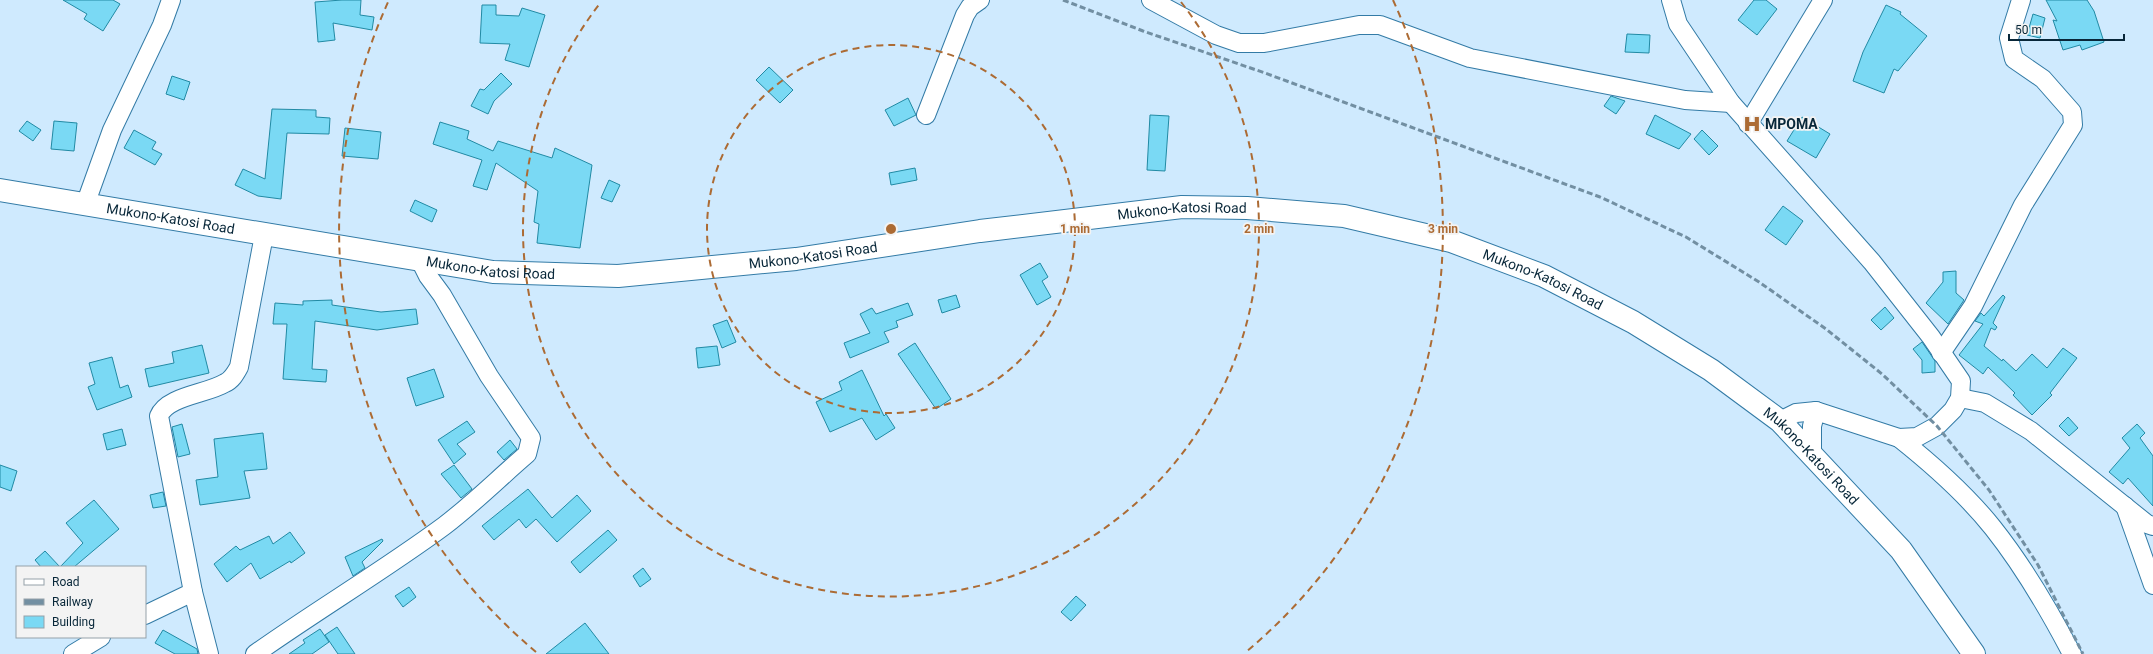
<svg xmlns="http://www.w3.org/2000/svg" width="2153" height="654" font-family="Roboto,sans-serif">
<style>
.building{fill:#7ad9f4;stroke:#218aa4}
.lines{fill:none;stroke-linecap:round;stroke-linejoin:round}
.street-casing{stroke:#337ba6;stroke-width:20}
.secondary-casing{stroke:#337ba6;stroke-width:24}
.street{stroke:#fff;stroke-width:18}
.secondary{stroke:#fff;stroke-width:22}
.rail{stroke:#728fa2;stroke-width:3;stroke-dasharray:6 3;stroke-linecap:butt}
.ring{fill:none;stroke:#ac6b34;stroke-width:2;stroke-dasharray:7 5}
.labels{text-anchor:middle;stroke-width:3.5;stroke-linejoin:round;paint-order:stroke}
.poi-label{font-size:14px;font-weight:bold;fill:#082739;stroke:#f3f3f3;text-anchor:start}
.street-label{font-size:14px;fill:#082739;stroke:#f3f3f3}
.centre{fill:#ac6b34;stroke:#f3f3f3;stroke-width:2}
.ring-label{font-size:12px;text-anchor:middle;font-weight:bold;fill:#ac6b34;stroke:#f3f3f3;stroke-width:3.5;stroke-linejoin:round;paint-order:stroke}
</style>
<rect width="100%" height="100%" fill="#cfeafe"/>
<g class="building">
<path d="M 63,0 L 113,0 L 120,4 L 103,31 L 84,19 L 87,14 Z"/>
<path d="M 342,0 L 361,0 L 360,15 L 374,17 L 372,30 L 333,23 L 335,40 L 318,42 L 315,2 Z"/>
<path d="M 1754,0 L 1766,0 L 1777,9 L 1757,35 L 1738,20 Z"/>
<path d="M 2046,0 L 2087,0 L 2094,11 L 2104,42 L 2082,50 L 2080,45 L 2063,50 L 2053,20 L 2057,21 Z"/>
<path d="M 482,5 L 496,5 L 496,15 L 519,16 L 522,8 L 545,15 L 529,67 L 505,60 L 510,44 L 480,43 Z"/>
<path d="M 1886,5 L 1901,12 L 1900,14 L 1927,36 L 1898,71 L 1894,69 L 1884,93 L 1853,81 L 1863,52 Z"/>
<path d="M 2033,14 L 2045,18 L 2040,38 L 2027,35 Z"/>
<path d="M 1627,34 L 1650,35 L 1649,53 L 1625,52 Z"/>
<path d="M 769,67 L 793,90 L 780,103 L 756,80 Z"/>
<path d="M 501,73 L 512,84 L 494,101 L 488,114 L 471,106 L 480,89 L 484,90 Z"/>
<path d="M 172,76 L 190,82 L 184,100 L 166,94 Z"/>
<path d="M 1611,96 L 1625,101 L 1616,114 L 1604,106 Z"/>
<path d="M 908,98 L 916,115 L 894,126 L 885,110 Z"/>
<path d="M 272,109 L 316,110 L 316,117 L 330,118 L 329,134 L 287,133 L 281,199 L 258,196 L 235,185 L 243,169 L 265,179 Z"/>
<path d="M 1150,115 L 1169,116 L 1165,171 L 1147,170 Z"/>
<path d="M 1655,115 L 1691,134 L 1679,149 L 1646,134 Z"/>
<path d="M 1802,117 L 1830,134 L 1816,158 L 1787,141 Z"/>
<path d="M 27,121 L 41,130 L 33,141 L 19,131 Z"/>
<path d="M 54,121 L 77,123 L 74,151 L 51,149 Z"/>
<path d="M 440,122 L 469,131 L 467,139 L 493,151 L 498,141 L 552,158 L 555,148 L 592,165 L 580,248 L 537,243 L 539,224 L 534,222 L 538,191 L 496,163 L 487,190 L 473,186 L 482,160 L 433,144 Z"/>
<path d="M 345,128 L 381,132 L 378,159 L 342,156 Z"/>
<path d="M 134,130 L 156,142 L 152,149 L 162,154 L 155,165 L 124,148 Z"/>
<path d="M 1702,130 L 1718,146 L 1709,155 L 1694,139 Z"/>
<path d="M 915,168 L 917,180 L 891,185 L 889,173 Z"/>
<path d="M 609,180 L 620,185 L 612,202 L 601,198 Z"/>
<path d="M 415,200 L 437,210 L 432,222 L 410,211 Z"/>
<path d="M 1783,206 L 1803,221 L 1786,245 L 1765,230 Z"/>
<path d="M 1040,263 L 1048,277 L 1042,281 L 1051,297 L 1037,305 L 1020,275 Z"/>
<path d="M 1956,271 L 1956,293 L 1964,300 L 1948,324 L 1926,303 L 1943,282 L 1943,272 Z"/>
<path d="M 956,295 L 960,307 L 942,313 L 938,300 Z"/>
<path d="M 2003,295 L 2005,297 L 1993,323 L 1997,327 L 1995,330 L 1991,328 L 1984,346 L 2002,361 L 2003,359 L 2016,371 L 2032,354 L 2047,368 L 2063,348 L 2077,358 L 2050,393 L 2052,395 L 2032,415 L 2013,395 L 2015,393 L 1988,367 L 1983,374 L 1959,355 L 1983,324 L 1975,321 L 1981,313 L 1984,316 Z"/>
<path d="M 332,300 L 332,305 L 381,312 L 416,309 L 418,324 L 377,330 L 315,321 L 312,369 L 327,370 L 326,382 L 283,379 L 287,324 L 273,324 L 275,303 L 303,305 L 303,301 Z"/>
<path d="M 908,303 L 913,315 L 896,321 L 898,327 L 884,332 L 889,342 L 850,358 L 844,343 L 870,333 L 860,314 L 872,308 L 876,314 Z"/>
<path d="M 1885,307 L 1894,318 L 1881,330 L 1871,320 Z"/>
<path d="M 727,320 L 736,342 L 722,348 L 713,325 Z"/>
<path d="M 1922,342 L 1935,361 L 1935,372 L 1922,373 L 1922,360 L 1913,349 Z"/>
<path d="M 915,343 L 951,399 L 936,409 L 898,354 Z"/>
<path d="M 202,345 L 209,373 L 149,387 L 145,369 L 174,363 L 172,352 Z"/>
<path d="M 717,346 L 720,365 L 698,368 L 696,348 Z"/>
<path d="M 112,357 L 120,388 L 128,385 L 132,397 L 97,410 L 88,387 L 95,384 L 89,363 Z"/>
<path d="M 434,369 L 444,397 L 416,406 L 407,378 Z"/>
<path d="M 862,370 L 884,416 L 886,414 L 895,428 L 876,440 L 862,418 L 830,432 L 816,402 L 842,390 L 839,382 Z"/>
<path d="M 2068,417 L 2078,428 L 2069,436 L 2059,426 Z"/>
<path d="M 467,421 L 475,432 L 457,444 L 466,454 L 454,464 L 438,440 Z"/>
<path d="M 182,424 L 190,454 L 178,457 L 172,427 Z"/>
<path d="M 2137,424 L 2145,433 L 2140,438 L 2153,456 L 2153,506 L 2128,478 L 2123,484 L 2109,472 L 2130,448 L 2122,438 Z"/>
<path d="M 122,429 L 126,445 L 107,450 L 103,434 Z"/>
<path d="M 263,433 L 267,469 L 244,471 L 250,498 L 200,505 L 196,480 L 218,477 L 214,439 Z"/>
<path d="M 510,440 L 517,449 L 504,460 L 497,452 Z"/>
<path d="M 0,465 L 17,471 L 11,491 L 0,487 Z"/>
<path d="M 454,465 L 472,489 L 461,498 L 441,474 Z"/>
<path d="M 528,489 L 552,518 L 577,495 L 591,511 L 557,542 L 536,519 L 526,528 L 519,519 L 494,540 L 482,526 Z"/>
<path d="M 163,492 L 166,506 L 153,508 L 150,495 Z"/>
<path d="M 94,500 L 119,529 L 74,567 L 41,567 L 35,560 L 45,551 L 60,567 L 83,543 L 66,523 Z"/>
<path d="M 608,530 L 617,540 L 580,573 L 571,562 Z"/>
<path d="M 290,532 L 305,553 L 291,563 L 290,561 L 260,579 L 251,563 L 227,582 L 214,564 L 236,546 L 240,550 L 269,536 L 273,544 Z"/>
<path d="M 382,539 L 383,541 L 362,562 L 365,568 L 353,576 L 345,557 Z"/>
<path d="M 643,568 L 651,579 L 640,587 L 633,576 Z"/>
<path d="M 409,587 L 416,597 L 403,607 L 395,596 Z"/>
<path d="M 1076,596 L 1086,605 L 1071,621 L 1061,612 Z"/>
<path d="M 585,623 L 609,654 L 546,654 Z"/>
<path d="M 337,627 L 355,654 L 338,654 L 325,635 Z"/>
<path d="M 320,629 L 329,642 L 312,654 L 289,654 L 305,643 L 303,640 Z"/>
<path d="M 163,630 L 197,649 L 198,654 L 175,654 L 155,643 Z"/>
</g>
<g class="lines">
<g class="street-casing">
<g id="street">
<path d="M 1151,0 L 1216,35 L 1239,43 L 1264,43 L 1359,25 L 1380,25 L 1470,58 L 1685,100 L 1731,103"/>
<path d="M 1671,0 L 1678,24 L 1731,103 L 1872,262 L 1931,337 L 1961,381 L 1960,398 L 1953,410 L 1937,426 L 1917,437 L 1899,438 L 1816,411 L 1812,426 L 1812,454"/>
<path d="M 926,115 L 965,15 L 970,7 L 980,0"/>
<path d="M 1748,124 L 1823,0"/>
<path d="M 85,205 L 112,130 L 162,25 L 171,0"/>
<path d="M 1941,353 L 1973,306 L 2023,205 L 2073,125 L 2072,112 L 2043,79 L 2014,59 L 2009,38 L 2021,0"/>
<path d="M 1960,398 L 1985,403 L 2031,431 L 2147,524 L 2153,526"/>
<path d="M 1780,421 L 1796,413 L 1816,411"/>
<path d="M 1899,438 C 1933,465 1966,494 1993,528 C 2024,567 2049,610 2072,654"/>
<path d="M 2125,506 L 2153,585"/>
<path d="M 193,592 L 209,654"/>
<path d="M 145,615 L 193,592 L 159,416 C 167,396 207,394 225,383 C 232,380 235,374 239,367 L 264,235"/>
<path d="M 73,654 L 101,637"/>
<path d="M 255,654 C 317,610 383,571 444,526 C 473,504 499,478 527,454 L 531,438 L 489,376 L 442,295 L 428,276 L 420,260"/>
</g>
</g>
<g class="secondary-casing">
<g id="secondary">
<path id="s1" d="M 0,190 L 493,272 L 618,276 L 796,259 L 980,231 L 1182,207 L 1247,208 L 1344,216 L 1451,241 L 1544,276 L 1633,322 L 1711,370 L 1780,421 L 1901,550 L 1974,654"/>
</g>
</g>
<use href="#street" class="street"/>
<use href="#secondary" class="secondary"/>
<path class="rail" d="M 1063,0 L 1143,31 L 1265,73 L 1600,197 L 1686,237 L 1759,282 L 1826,329 L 1882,374 L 1937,426 L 1989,490 L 2038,565 L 2083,654"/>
</g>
<g class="ring">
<circle cx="891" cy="229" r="184"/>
<path d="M1181 2A368 368 0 1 1 601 2"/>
<path d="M536 652A552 552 0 0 1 389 0M1393 0A552 552 0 0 1 1246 652"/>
</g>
<defs>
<g id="hospital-bare" transform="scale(1.38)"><path d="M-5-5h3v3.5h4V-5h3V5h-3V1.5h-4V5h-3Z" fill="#ac6b34" stroke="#f3f3f3" stroke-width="2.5" paint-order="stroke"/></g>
</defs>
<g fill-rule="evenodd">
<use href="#hospital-bare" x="1752" y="124"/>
</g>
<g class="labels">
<g class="poi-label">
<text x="1765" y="129">MPOMA</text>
</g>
<g class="street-label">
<text dy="5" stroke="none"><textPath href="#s1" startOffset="1193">Mukono-Katosi Road</textPath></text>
<text dy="5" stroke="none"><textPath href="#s1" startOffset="173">Mukono-Katosi Road</textPath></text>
<text dy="5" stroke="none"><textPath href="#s1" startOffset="821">Mukono-Katosi Road</textPath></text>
<text dy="5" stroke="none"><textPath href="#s1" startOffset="497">Mukono-Katosi Road</textPath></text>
<text dy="5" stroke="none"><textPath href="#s1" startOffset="1565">Mukono-Katosi Road</textPath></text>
<text dy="5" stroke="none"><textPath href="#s1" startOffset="1889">Mukono-Katosi Road</textPath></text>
</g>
</g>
<circle cx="891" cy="229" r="6" class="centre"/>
<g class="ring-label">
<text x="1075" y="233">1 min</text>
<text x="1259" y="233">2 min</text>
<text x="1443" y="233">3 min</text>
</g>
<rect x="16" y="566" width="130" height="72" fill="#f3f3f3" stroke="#95a1a9"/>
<rect x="24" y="579" width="20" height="6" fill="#ffffff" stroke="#95a1a9"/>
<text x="52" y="586" font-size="12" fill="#082739">Road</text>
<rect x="24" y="599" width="20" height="6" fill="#728fa2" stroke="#95a1a9"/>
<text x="52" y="606" font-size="12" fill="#082739">Railway</text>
<rect x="24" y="616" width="20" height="12" fill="#7ad9f4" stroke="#95a1a9"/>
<text x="52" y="626" font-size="12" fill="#082739">Building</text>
<path d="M2009 34v6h115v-6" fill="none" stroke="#082739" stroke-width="2"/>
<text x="2015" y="34" font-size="12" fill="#082739" stroke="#f3f3f3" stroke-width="3" paint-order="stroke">50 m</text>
</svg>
